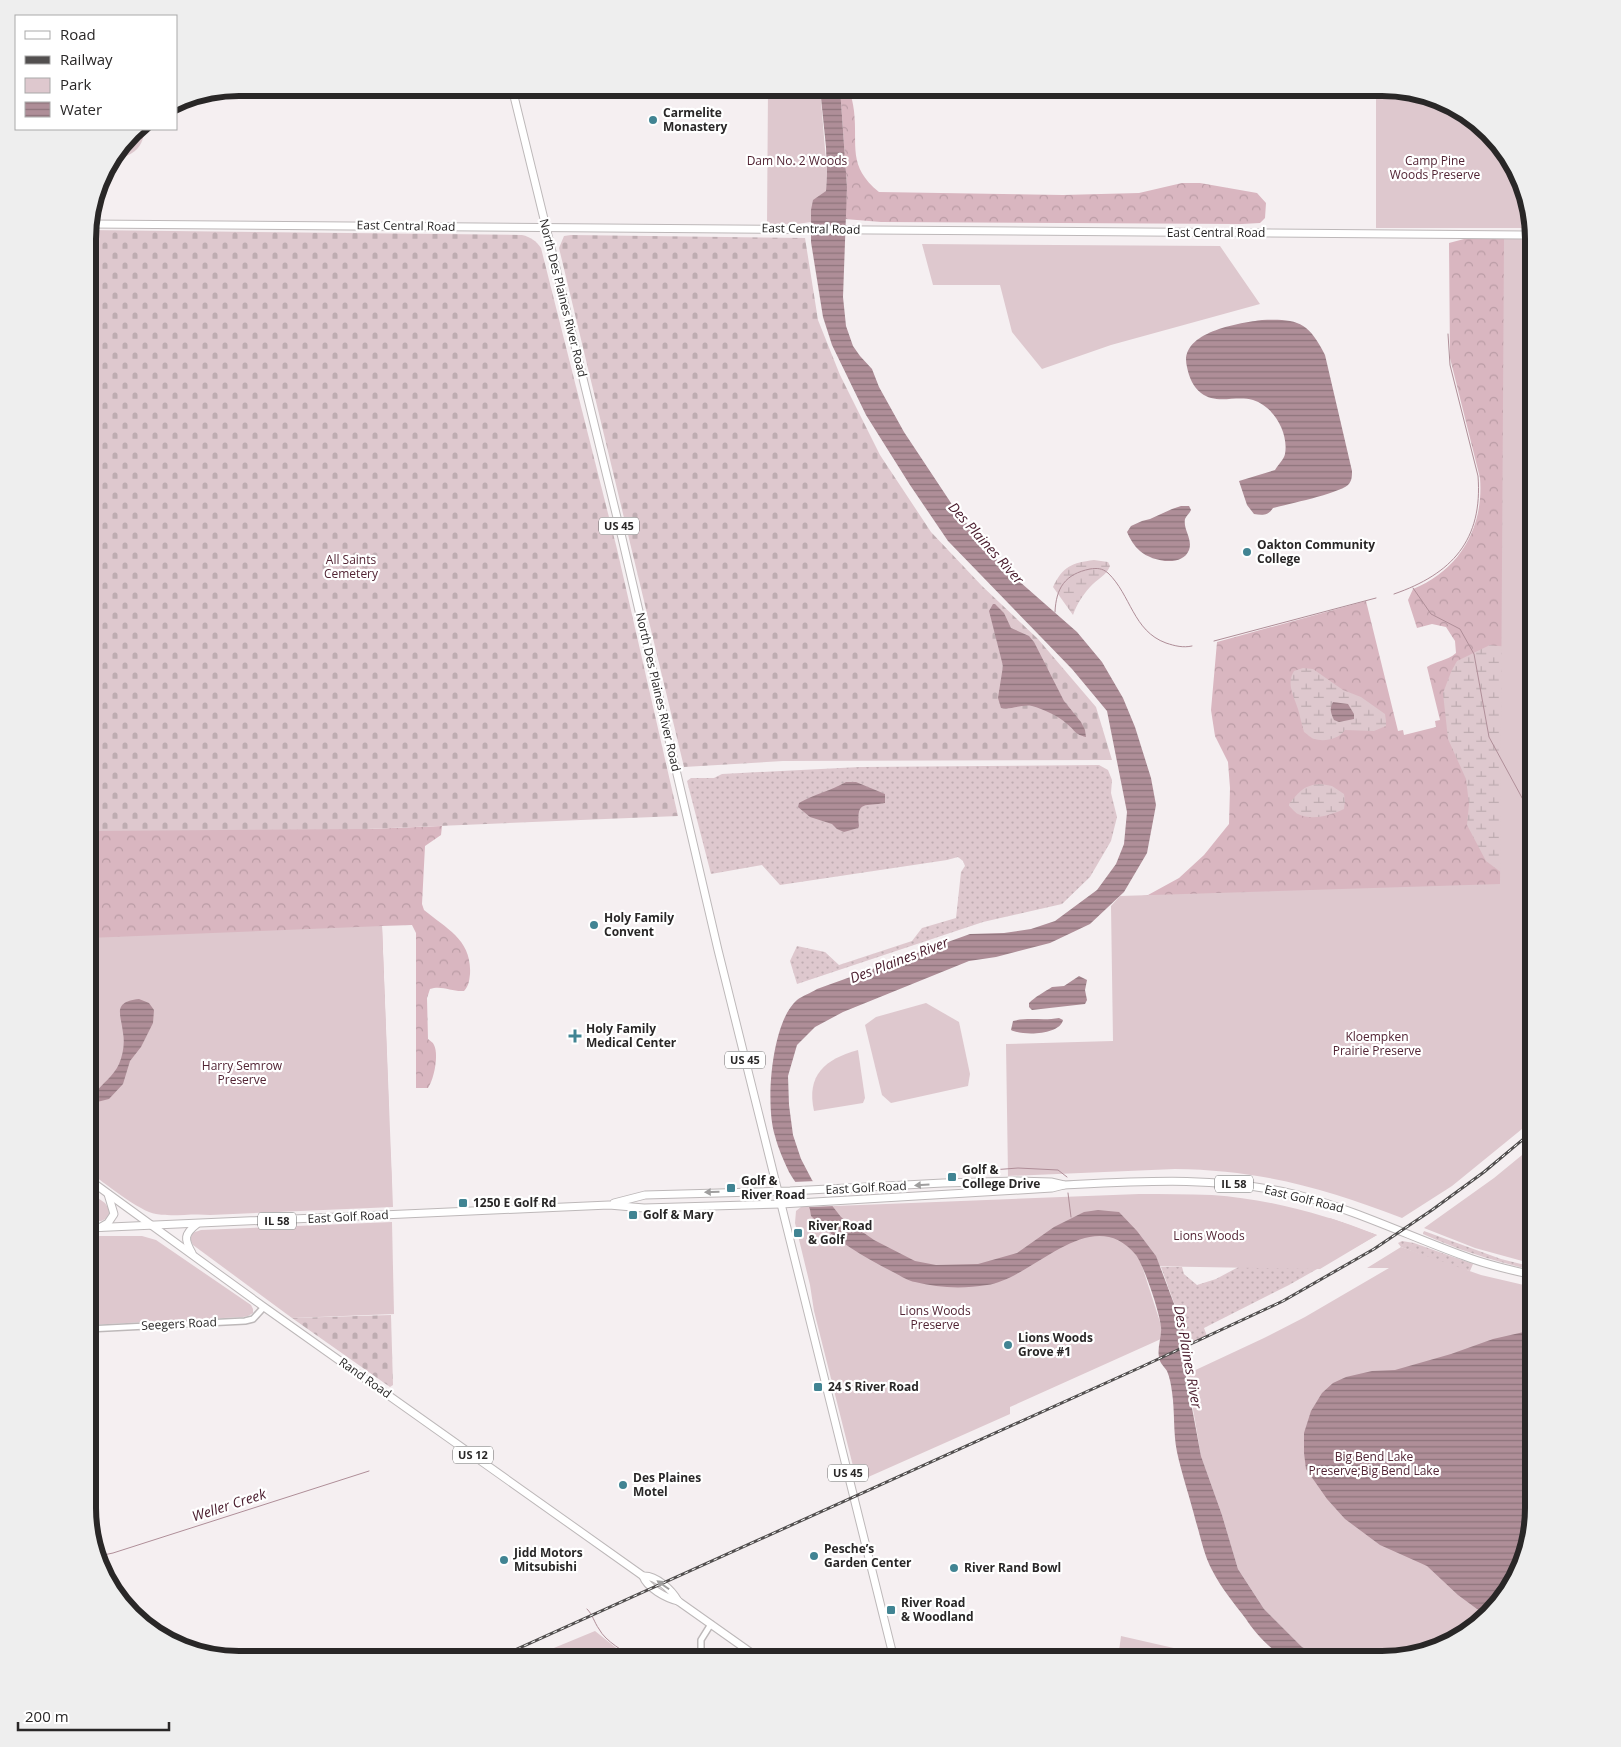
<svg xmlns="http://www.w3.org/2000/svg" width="1621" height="1747" font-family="'Open Sans',sans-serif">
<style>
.grass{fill:url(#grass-dots)}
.forest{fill:url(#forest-crowns)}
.wetland{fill:url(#wetland-marsh)}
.cemetery{fill:url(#cemetery-stones)}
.park{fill:#dec8ce}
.water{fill:url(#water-rules)}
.pier{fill:#f5eff1}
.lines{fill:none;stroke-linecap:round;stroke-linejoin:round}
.stream{stroke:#af8e98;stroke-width:1}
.minor-casing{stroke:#bdb8b9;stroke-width:8}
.major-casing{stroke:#bdb8b9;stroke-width:9}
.minor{stroke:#fff;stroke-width:5}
.major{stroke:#fff;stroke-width:7}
.rail-casing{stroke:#524f4f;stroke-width:3}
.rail{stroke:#fff;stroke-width:1;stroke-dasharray:4;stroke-linecap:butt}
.oneway{fill:#9f9e9e}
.poi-dot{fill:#418493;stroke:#fff;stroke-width:2}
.labels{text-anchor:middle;stroke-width:4.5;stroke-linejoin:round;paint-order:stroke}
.shield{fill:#fff;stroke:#696868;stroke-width:1}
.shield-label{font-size:11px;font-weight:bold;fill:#292727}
.poi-label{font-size:12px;font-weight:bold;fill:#292727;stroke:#fff;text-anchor:start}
.park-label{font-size:12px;fill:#522434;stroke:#fff}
.street-label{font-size:12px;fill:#292727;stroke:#fff}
.water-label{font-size:14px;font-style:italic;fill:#481a2b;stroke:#fff}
.rim{fill:none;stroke:#292727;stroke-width:6}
</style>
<defs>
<pattern id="grass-dots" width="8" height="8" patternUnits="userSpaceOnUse" patternTransform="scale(1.25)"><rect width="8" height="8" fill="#dec8ce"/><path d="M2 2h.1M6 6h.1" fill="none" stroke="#beacb1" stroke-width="1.8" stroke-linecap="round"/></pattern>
<pattern id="forest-crowns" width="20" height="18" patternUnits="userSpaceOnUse" patternTransform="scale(1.25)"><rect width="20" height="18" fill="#d9b6c0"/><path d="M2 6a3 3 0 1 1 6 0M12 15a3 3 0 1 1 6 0" fill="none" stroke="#ba9ca5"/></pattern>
<pattern id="wetland-marsh" width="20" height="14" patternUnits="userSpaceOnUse" patternTransform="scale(1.25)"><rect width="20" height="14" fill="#dec8ce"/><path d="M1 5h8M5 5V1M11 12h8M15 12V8" fill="none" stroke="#beacb1"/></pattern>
<pattern id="cemetery-stones" width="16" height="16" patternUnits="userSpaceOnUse" patternTransform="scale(1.25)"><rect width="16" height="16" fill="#dec8ce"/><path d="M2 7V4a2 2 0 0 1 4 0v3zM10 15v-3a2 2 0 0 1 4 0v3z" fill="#beacb1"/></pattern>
<pattern id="water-rules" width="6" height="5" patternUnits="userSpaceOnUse" patternTransform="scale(1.25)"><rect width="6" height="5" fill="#af8e98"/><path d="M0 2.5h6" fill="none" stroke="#8e747c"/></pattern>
</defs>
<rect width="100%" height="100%" fill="#f5eff1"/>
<g class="grass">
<path d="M 1099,765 L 1108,770 L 1112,780 L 1111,793 L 1117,817 L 1111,841 L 1090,877 L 1062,904 L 983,922 L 797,984 L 790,961 L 797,946 L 825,952 L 839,965 L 912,941 L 922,928 L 956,918 L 961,872 L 965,866 L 963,861 L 958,857 L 947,860 L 780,885 L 762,865 L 711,874 L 687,781 L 691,778 L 714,778 L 722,774 L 860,767 Z"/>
<path d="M 1330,1218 L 1377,1235 L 1289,1285 L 1204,1328 L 1207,1336 L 1183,1347 L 1185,1333 L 1161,1267 L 1182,1267 L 1184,1274 L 1197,1285 L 1216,1279 Z"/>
<path d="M 1424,1231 L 1501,1259 L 1533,1267 L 1533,1270 C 1496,1262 1458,1250 1423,1234 Z"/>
<path d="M 1402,1241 L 1414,1243 L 1473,1264 L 1470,1271 L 1443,1266 L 1435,1260 L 1401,1247 L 1398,1243 Z"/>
</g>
<g class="forest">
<path d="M 840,88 L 849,88 C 851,95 853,103 854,111 C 858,146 847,166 879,192 L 1063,195 L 1139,193 L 1182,183 L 1200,183 L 1257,193 L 1266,203 L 1265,218 L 1260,223 L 1242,224 L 881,222 L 845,219 L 847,187 Z"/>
<path d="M 1464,239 L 1533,239 L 1533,872 L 1500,890 L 1142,896 L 1148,895 L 1179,878 L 1204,855 L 1229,824 L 1230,788 L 1228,762 L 1215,736 L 1211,710 L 1217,642 L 1366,601 L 1398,731 L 1403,730 L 1404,735 L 1436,727 L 1435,721 L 1440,720 L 1427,667 C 1436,661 1447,661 1456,653 L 1455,641 L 1446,627 L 1432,624 L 1417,628 L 1408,600 L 1413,589 C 1460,570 1484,527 1480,478 L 1450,358 L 1449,243 Z"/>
<path d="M 88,818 L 368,829 L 442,826 L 441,835 L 425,846 L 422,904 L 424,910 C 447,929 472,940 470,974 C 469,982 469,985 464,991 C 452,992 442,985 430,989 L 427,998 L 428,1039 C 430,1041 433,1042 434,1045 C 439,1055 434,1079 428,1088 L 416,1088 L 416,933 L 412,925 L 382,926 L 389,1115 L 387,1118 L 390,1144 L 392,1187 L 88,1088 Z"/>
</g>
<g class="wetland">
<path d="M 1094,560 L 1108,562 L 1110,566 C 1106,576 1097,579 1090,587 C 1082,596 1077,604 1073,615 L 1053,587 C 1063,566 1072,563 1094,560 Z"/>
<path d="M 1490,645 L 1527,649 L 1506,876 L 1486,861 L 1467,825 L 1469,804 L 1466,779 L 1448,739 L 1443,693 L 1451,672 L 1457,661 Z"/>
<path d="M 1303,668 L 1313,669 L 1343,690 L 1361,697 L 1385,714 L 1386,721 L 1386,726 L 1374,731 L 1345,730 C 1339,739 1325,742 1314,739 C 1311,738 1307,734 1304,732 C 1302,725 1300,717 1298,709 C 1294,696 1286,684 1294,671 Z"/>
<path d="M 1321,784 L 1332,786 L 1344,794 L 1345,801 L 1344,809 C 1332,815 1312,821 1298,814 C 1295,813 1292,808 1289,806 L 1289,804 C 1300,791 1304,785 1321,784 Z"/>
</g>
<g class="cemetery">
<path d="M 88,230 L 522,235 C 531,237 536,241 541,248 L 617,549 L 678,816 L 367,829 L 88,831 Z"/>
<path d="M 571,235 L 805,238 L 818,320 L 840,375 L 880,455 L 931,532 L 982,586 L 1038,639 L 1096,707 L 1112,760 L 783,761 L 684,767 L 559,248 L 564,236 Z"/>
<path d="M 391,1315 L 393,1385 L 390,1387 L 292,1318 Z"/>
</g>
<g class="park">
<path d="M 768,88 L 820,88 L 827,174 L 826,191 L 811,210 L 811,222 L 797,224 L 767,225 Z"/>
<path d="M 1376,88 L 1392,88 L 1449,103 L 1502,147 L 1525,190 L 1532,228 L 1376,228 Z"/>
<path d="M 136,129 L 145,129 C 142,151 132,155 112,161 Z"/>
<path d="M 1504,239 L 1533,239 L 1533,1120 L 1452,1186 L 1402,1218 C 1324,1188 1260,1170 1175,1169 L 1008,1176 L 1006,1044 L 1113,1041 L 1111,906 L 1120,896 L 1500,884 Z"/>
<path d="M 922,244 L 1220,246 L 1260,304 L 1111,345 L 1042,369 L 1012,332 L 1000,285 L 933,285 Z"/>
<path d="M 382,926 L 393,1207 L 210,1215 C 192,1213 172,1217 156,1214 C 140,1212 102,1181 88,1171 L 88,938 Z"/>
<path d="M 926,1003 L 959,1022 L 970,1074 L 968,1086 L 891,1103 L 882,1095 L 865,1025 L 876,1017 Z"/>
<path d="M 858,1050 L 865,1098 L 863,1103 L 814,1111 C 806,1075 825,1059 858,1050 Z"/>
<path d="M 1533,1146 L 1533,1264 L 1475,1248 L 1424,1228 L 1494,1178 Z"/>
<path d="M 88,1191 L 105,1203 L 111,1212 L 108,1218 L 101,1221 L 88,1221 Z"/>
<path d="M 1139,1194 C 1163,1194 1188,1194 1212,1195 C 1269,1199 1324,1214 1377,1235 L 1320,1269 L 1142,1266 L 1161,1325 L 1161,1339 L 1010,1407 L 1010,1414 L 857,1482 L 814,1311 L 810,1285 L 795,1223 L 796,1211 L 801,1207 L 808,1205 L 810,1207 Z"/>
<path d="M 392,1222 L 394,1314 L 292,1318 L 193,1245 L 190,1239 L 192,1233 L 201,1230 Z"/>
<path d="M 88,1236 L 142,1236 L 156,1240 L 251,1305 L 253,1309 L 253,1313 L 248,1316 L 243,1317 L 88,1325 Z"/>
<path d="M 1401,1247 L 1481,1275 L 1533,1287 L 1533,1508 L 1518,1575 L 1474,1628 L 1431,1651 L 1382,1659 L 1328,1659 L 1302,1647 L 1264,1609 L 1238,1569 L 1222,1515 L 1201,1456 L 1187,1374 L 1264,1338 L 1305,1317 L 1389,1268 L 1367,1268 Z"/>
<path d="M 595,1631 L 630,1659 L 549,1659 L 549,1650 Z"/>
<path d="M 1121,1636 L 1222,1659 L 1118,1659 Z"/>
</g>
<g class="water">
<path d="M 820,88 L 840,88 L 847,187 L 843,297 L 846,326 L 853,346 L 860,356 L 872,369 L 879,387 L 904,432 L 957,512 L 1003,567 L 1077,632 L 1102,662 L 1123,698 L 1135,727 L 1151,778 L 1156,805 L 1147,853 L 1124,892 L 1090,924 L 1050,943 L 996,957 L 969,961 L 843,1012 L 815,1027 L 797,1045 L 788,1076 L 789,1105 L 793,1135 L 801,1159 L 812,1180 L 841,1217 L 874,1240 L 915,1261 L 936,1265 L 978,1264 L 1017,1253 L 1054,1227 L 1084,1212 L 1098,1210 L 1119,1212 L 1137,1231 L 1156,1256 L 1185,1333 L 1182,1355 L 1201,1456 L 1222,1515 L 1238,1569 L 1264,1609 L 1302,1647 L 1327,1659 C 1316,1659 1300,1662 1289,1659 C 1276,1656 1253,1631 1246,1619 C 1234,1603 1221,1588 1212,1570 C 1204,1555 1201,1538 1196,1522 C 1190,1498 1182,1475 1177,1452 C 1173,1432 1175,1412 1172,1392 C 1171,1385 1170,1378 1167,1371 C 1164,1366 1160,1364 1159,1357 C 1157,1347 1162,1337 1161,1327 C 1160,1313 1144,1266 1136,1255 C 1091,1201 1033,1279 987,1285 C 963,1289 938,1288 915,1282 C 908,1281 901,1276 895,1273 C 865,1258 835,1240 811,1216 C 810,1200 797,1186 789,1172 C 784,1161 778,1148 775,1136 C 765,1106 771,1022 797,1000 C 802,996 811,993 817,989 L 970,934 L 1004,933 L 1031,929 L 1055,921 L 1097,890 L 1116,864 L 1124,844 L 1127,812 L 1107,711 L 1072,669 L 948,541 L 910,485 L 866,415 L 832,345 L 823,317 L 811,242 L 811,210 L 813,200 L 826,191 L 827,174 L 826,147 Z"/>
<path d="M 1262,320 C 1297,319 1308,321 1325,355 L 1352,471 C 1352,476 1352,481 1348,485 C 1337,494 1288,504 1273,508 C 1268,516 1262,515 1254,514 L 1247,505 L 1239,481 L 1275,470 C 1278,465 1284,459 1285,454 C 1289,432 1273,406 1253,400 C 1236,395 1216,405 1201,393 C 1193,387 1189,377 1187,367 C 1178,332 1239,323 1262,320 Z"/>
<path d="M 1181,506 L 1189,506 L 1191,510 C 1190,513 1186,516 1185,519 C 1183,530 1193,539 1189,550 C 1182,568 1151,561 1140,551 C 1134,546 1130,539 1127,532 L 1131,526 L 1142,521 L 1150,519 L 1172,509 Z"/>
<path d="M 993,604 L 995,604 L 1004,613 L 1011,628 L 1029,636 L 1034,642 L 1064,701 L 1081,722 L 1085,730 L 1086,737 C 1074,734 1076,731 1067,724 C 1059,716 1043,709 1032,706 C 1022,704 1011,710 1001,708 L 998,698 L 1003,666 L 989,611 Z"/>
<path d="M 1333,702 L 1348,704 L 1354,714 L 1354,719 L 1339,722 L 1334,720 C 1331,713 1329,709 1333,702 Z"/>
<path d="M 846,782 L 856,782 L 885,794 L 885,803 C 866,807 856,799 859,826 L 858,828 L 844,832 L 837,829 L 832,824 L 810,817 L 798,807 L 799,803 C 814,794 831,791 846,782 Z"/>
<path d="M 1079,976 L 1087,980 L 1085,990 L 1087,1000 L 1085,1004 L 1032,1010 L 1029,1007 L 1029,1003 C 1035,997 1044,992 1052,987 L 1064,986 Z"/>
<path d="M 139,999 L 149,1003 L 154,1010 L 153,1023 L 141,1047 L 130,1061 L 123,1084 L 109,1099 L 97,1102 L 94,1100 L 94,1095 C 101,1084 114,1076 119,1064 C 123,1055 125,1043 123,1033 C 121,1014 112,1002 139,999 Z"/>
<path d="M 1059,1018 L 1063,1020 C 1060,1035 1023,1036 1011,1030 L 1013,1021 C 1028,1017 1044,1021 1059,1018 Z"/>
<path d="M 1533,1330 L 1533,1508 L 1518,1575 L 1486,1612 L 1477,1609 L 1458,1595 L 1427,1566 L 1380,1545 L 1345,1519 L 1327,1499 L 1306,1469 L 1304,1453 L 1304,1433 L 1311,1411 L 1322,1393 L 1333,1383 L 1346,1377 L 1372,1371 L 1395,1370 L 1451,1354 L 1493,1339 Z"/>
</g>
<path class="pier" d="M 816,1181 L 835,1206 L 809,1207 L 793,1182 Z"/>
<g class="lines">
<g class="stream">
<path d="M 1413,588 L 1431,614 L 1460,629 L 1474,654 L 1489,737 L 1533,818"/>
<path d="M 1394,594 C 1452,574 1483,540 1478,476 L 1450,365 L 1448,334"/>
<path d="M 1055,612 C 1056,588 1065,574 1090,569 C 1097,568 1102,568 1108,573 C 1131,595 1133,631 1166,643 C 1175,646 1183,648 1192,646"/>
<path d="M 1214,641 L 1376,598"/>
<path d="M 992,1170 L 1018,1168 L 1058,1170 L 1067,1177"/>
<path d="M 1068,1193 L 1071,1217"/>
<path d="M 95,1555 L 99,1556 L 113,1553 L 369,1471"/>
<path d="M 587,1609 C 593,1615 594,1622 599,1629 C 606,1642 624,1651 635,1659"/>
</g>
<g class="minor-casing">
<g id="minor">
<path d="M 88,1329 L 245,1321 L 253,1319 L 264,1307"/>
<path d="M 701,1659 L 701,1640 L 711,1624"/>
</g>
</g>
<g class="major-casing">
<g id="major">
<path d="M 512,88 L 622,538 L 718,950 L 892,1651 L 898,1659"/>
<path d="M 89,224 L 1533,235"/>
<path d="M 88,1179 L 264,1307 L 643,1576 C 656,1575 672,1590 678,1601 L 760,1659"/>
<path d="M 614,1203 L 645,1195 L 790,1191 L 943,1183 L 1017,1181 L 1051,1182 L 1064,1185 C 1143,1181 1221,1176 1298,1195 C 1355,1210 1409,1236 1464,1256 C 1487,1265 1510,1270 1533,1275"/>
<path d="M 101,1227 L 108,1223 L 114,1214 L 108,1194"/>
<path d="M 88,1228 L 609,1205 L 644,1208 L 781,1204 L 1052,1188 L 1064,1185"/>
<path d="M 192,1253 C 184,1239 184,1234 197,1224"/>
<path d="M 643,1576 C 647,1588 666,1598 678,1601"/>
</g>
</g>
<use href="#minor" class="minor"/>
<use href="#major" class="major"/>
<g class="rail-casing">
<g id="rail">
<path d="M 88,1497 L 110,1584"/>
<path d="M 495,1659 L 1139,1368 L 1283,1301 L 1374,1249 L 1432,1210 L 1484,1172 L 1533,1131"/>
</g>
</g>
<use href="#rail" class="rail"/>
</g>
<defs><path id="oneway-solid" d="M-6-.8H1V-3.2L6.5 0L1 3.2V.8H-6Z" transform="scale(1.25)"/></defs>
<g class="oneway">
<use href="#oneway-solid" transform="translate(922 1185) rotate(176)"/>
<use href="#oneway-solid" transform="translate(712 1192) rotate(178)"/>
<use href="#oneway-solid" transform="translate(663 1585) rotate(-145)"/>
</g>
<g class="poi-dot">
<circle cx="653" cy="120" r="5"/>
<circle cx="1247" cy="552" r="5"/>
<circle cx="594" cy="925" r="5"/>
<path d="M572.5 1028.5h5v5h5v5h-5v5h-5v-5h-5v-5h5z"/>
<rect x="947" y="1172" width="10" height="10" rx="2.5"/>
<rect x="726" y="1183" width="10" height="10" rx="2.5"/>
<rect x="458" y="1198" width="10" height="10" rx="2.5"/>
<rect x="628" y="1210" width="10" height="10" rx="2.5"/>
<rect x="793" y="1228" width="10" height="10" rx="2.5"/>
<circle cx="1008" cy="1345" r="5"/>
<rect x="813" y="1382" width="10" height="10" rx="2.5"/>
<circle cx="623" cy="1485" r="5"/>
<circle cx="814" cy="1556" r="5"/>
<circle cx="504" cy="1560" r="5"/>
<circle cx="954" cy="1568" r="5"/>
<rect x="886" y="1605" width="10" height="10" rx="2.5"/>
</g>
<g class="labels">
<g class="shield">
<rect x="599" y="517.5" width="40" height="17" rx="4"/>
<rect x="725" y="1051.5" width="40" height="17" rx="4"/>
<rect x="1215" y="1175.5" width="38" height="17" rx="4"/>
<rect x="258" y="1212.5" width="38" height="17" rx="4"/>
<rect x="453" y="1446.5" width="40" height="17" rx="4"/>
<rect x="828" y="1464.5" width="40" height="17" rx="4"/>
</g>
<g class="shield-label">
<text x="619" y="530">US 45</text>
<text x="745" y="1064">US 45</text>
<text x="1234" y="1188">IL 58</text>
<text x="277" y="1225">IL 58</text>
<text x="473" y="1459">US 12</text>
<text x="848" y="1477">US 45</text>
</g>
<g class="poi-label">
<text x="663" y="117">Carmelite<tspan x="663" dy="14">Monastery</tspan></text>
<text x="1257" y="549">Oakton Community<tspan x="1257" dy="14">College</tspan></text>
<text x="604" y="922">Holy Family<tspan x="604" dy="14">Convent</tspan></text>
<text x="586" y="1033">Holy Family<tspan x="586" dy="14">Medical Center</tspan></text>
<text x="962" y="1174">Golf &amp;<tspan x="962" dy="14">College Drive</tspan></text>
<text x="741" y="1185">Golf &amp;<tspan x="741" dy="14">River Road</tspan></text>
<text x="473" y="1207">1250 E Golf Rd</text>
<text x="643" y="1219">Golf &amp; Mary</text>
<text x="808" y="1230">River Road<tspan x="808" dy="14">&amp; Golf</tspan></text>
<text x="1018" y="1342">Lions Woods<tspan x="1018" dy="14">Grove #1</tspan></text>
<text x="828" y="1391">24 S River Road</text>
<text x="633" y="1482">Des Plaines<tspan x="633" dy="14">Motel</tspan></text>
<text x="824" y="1553">Pesche’s<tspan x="824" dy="14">Garden Center</tspan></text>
<text x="514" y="1557">Jidd Motors<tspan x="514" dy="14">Mitsubishi</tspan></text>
<text x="964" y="1572">River Rand Bowl</text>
<text x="901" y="1607">River Road<tspan x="901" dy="14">&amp; Woodland</tspan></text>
</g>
<g class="park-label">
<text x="797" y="165">Dam No. 2 Woods</text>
<text x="1435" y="165">Camp Pine<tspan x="1435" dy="14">Woods Preserve</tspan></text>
<text x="351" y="564">All Saints<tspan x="351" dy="14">Cemetery</tspan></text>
<text x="1377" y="1041">Kloempken<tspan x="1377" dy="14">Prairie Preserve</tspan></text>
<text x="242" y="1070">Harry Semrow<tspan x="242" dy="14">Preserve</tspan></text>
<text x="1209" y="1240">Lions Woods</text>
<text x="935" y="1315">Lions Woods<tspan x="935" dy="14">Preserve</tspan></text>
<text x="1374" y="1461">Big Bend Lake<tspan x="1374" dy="14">Preserve;Big Bend Lake</tspan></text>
</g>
<g class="street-label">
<text transform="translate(406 226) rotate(1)" y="4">East Central Road</text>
<text transform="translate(811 229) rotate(1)" y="4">East Central Road</text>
<text x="1216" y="237">East Central Road</text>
<text transform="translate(563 298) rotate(76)" y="4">North Des Plaines River Road</text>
<text transform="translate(658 692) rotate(77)" y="4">North Des Plaines River Road</text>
<text transform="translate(866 1188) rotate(-3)" y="4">East Golf Road</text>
<text transform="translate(1304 1199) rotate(14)" y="4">East Golf Road</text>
<text transform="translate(348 1217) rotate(-3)" y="4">East Golf Road</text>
<text transform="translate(179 1324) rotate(-3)" y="4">Seegers Road</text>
<text transform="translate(365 1378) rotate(35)" y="4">Rand Road</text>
</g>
<g class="water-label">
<text transform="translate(986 543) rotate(48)" y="5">Des Plaines River</text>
<text transform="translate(899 960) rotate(-21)" y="5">Des Plaines River</text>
<text transform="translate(1188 1357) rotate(80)" y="5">Des Plaines River</text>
<text transform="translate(229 1505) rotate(-18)" y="5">Weller Creek</text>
</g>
</g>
<path d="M0 0H1621V1747H0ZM239 96H1382A143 143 0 0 1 1525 239V1508A143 143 0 0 1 1382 1651H239A143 143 0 0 1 96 1508V239A143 143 0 0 1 239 96Z" fill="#eee" fill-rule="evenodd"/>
<path class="rim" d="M239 96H1382A143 143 0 0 1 1525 239V1508A143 143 0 0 1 1382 1651H239A143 143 0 0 1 96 1508V239A143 143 0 0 1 239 96Z"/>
<rect x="15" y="15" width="162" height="115" fill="#ffffff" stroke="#a9a9a9"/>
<rect x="25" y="31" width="25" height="8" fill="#ffffff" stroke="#a9a9a9"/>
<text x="60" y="40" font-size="15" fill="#292727">Road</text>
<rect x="25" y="56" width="25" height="8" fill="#524f4f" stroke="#a9a9a9"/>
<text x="60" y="65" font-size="15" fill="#292727">Railway</text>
<rect x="25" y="78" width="25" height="15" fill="#dec8ce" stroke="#a9a9a9"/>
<text x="60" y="90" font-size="15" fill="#292727">Park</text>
<rect x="25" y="102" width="25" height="15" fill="url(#water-rules)" stroke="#a9a9a9"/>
<text x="60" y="115" font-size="15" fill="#292727">Water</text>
<path d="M18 1722v8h151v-8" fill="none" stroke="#292727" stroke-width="2.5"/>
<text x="25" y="1722" font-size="15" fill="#292727" stroke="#ffffff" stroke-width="4" paint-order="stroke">200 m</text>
</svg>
